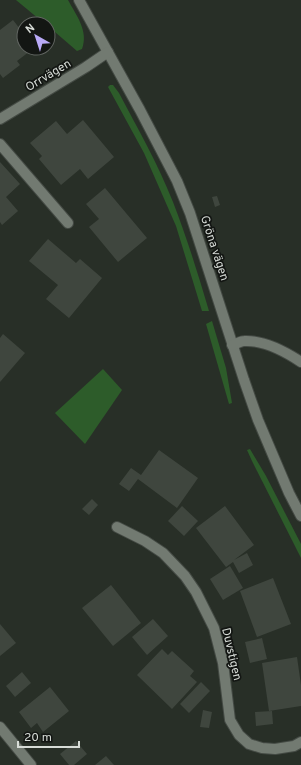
<svg xmlns="http://www.w3.org/2000/svg" width="301" height="765" font-family="Overpass,sans-serif">
<style>
.green{fill:#2d5c2a}
.building{fill:#3f463e}
.lines{fill:none;stroke-linecap:round;stroke-linejoin:round}
.lane-casing{stroke:#444a44;stroke-width:12}
.street-casing{stroke:#444a44;stroke-width:12}
.lane{stroke:#727a71;stroke-width:10}
.street{stroke:#727a71;stroke-width:10}
.labels{text-anchor:middle;stroke-width:3.5;stroke-linejoin:round;paint-order:stroke}
.street-label{font-size:12px;fill:#d7dcd7;stroke:#131613}
</style>
<rect width="100%" height="100%" fill="#282f27"/>
<g class="green">
<path d="M 16,0 L 68,0 C 76,15 89,31 82,49 L 77,51 L 48,26 L 48,24 L 45,24 Z"/>
<path d="M 110,85 L 113,85 L 119,93 C 138,129 158,164 173,202 C 187,238 198,274 209,311 L 202,311 L 176,226 L 144,153 L 108,87 Z"/>
<path d="M 212,321 L 226,368 L 232,403 L 229,404 L 206,324 Z"/>
<path d="M 103,369 L 122,390 L 85,444 L 55,413 Z"/>
<path d="M 250,449 L 266,476 L 301,544 L 301,558 L 252,461 L 247,450 Z"/>
</g>
<g class="building">
<path d="M 13,20 L 24,34 L 24,48 L 34,48 L 17,61 L 20,65 L 3,78 L 0,74 L 0,30 Z"/>
<path d="M 83,120 L 114,157 L 88,179 L 80,169 L 61,185 L 39,159 L 42,156 L 30,143 L 56,121 L 67,134 Z"/>
<path d="M 0,162 L 20,184 L 6,197 L 18,211 L 2,225 L 0,222 Z"/>
<path d="M 105,188 L 147,238 L 118,262 L 89,227 L 99,219 L 86,204 Z"/>
<path d="M 217,196 L 220,205 L 215,207 L 212,197 Z"/>
<path d="M 48,239 L 76,263 L 80,259 L 102,278 L 69,318 L 46,299 L 58,285 L 29,261 Z"/>
<path d="M 3,334 L 25,353 L 0,382 L 0,338 Z"/>
<path d="M 159,450 L 198,478 L 177,508 L 138,479 L 129,491 L 119,484 L 131,468 L 141,475 Z"/>
<path d="M 92,499 L 98,505 L 89,515 L 82,509 Z"/>
<path d="M 182,506 L 198,521 L 184,536 L 168,521 Z"/>
<path d="M 225,506 L 254,545 L 234,560 L 247,553 L 253,565 L 239,573 L 233,562 L 226,567 L 196,528 Z"/>
<path d="M 230,566 L 243,588 L 223,600 L 210,579 Z"/>
<path d="M 273,578 L 291,624 L 257,637 L 240,591 Z"/>
<path d="M 111,585 L 141,623 L 113,646 L 82,608 Z"/>
<path d="M 153,619 L 168,636 L 147,655 L 132,637 Z"/>
<path d="M 0,624 L 16,643 L 0,656 Z"/>
<path d="M 262,638 L 267,659 L 250,663 L 245,642 Z"/>
<path d="M 162,649 L 168,655 L 172,651 L 194,671 L 190,676 L 197,682 L 172,709 L 137,675 Z"/>
<path d="M 297,657 L 301,685 L 301,706 L 269,711 L 262,663 Z"/>
<path d="M 22,672 L 31,683 L 15,697 L 6,686 Z"/>
<path d="M 201,682 L 210,691 L 189,713 L 180,704 Z"/>
<path d="M 50,687 L 69,711 L 43,732 L 37,723 L 31,728 L 19,712 Z"/>
<path d="M 203,710 L 212,712 L 209,728 L 200,727 Z"/>
<path d="M 272,711 L 273,724 L 256,726 L 255,712 Z"/>
<path d="M 76,741 L 87,754 L 74,765 L 69,765 L 60,754 Z"/>
<path d="M 106,756 L 114,765 L 95,765 Z"/>
</g>
<g class="lines">
<g class="lane-casing">
<path id="lane" d="M 0,144 L 68,223"/>
</g>
<g class="street-casing">
<g id="street">
<path d="M 79,0 L 140,110 L 177,181 L 190,213 L 244,380 L 258,420 L 289,493 L 301,516"/>
<path d="M 0,119 L 86,67 L 108,52"/>
<path d="M 232,345 C 236,344 241,341 244,341 C 263,340 286,352 301,362"/>
<path d="M 117,527 L 145,541 L 163,553 L 185,576 L 196,592 L 214,628 L 223,663 L 230,720 L 239,735 L 249,744 L 262,748 L 275,749 L 294,746 L 301,742"/>
<path d="M 0,727 L 31,765"/>
</g>
</g>
<use href="#lane" class="lane"/>
<use href="#street" class="street"/>
</g>
<g class="labels">
<g class="street-label">
<text transform="translate(48 75) rotate(-31)" y="4">Orrvägen</text>
<text transform="translate(215 248) rotate(72)" y="4">Gröna vägen</text>
<text transform="translate(232 654) rotate(77)" y="4">Duvstigen</text>
</g>
</g>
<g transform="translate(36 36) rotate(321)"><circle r="19" fill="#131613" stroke="#616561"/>
<path d="M0-3L7 15L0 10L-7 15Z" fill="#b9aaf7"/>
<text y="-6" font-size="11" font-weight="bold" text-anchor="middle" fill="#d7dcd7">N</text>
</g>
<path d="M18 741v6h61v-6" fill="none" stroke="#d7dcd7" stroke-width="2"/>
<text x="24" y="741" font-size="12" fill="#d7dcd7" stroke="#131613" stroke-width="3" paint-order="stroke">20 m</text>
</svg>
